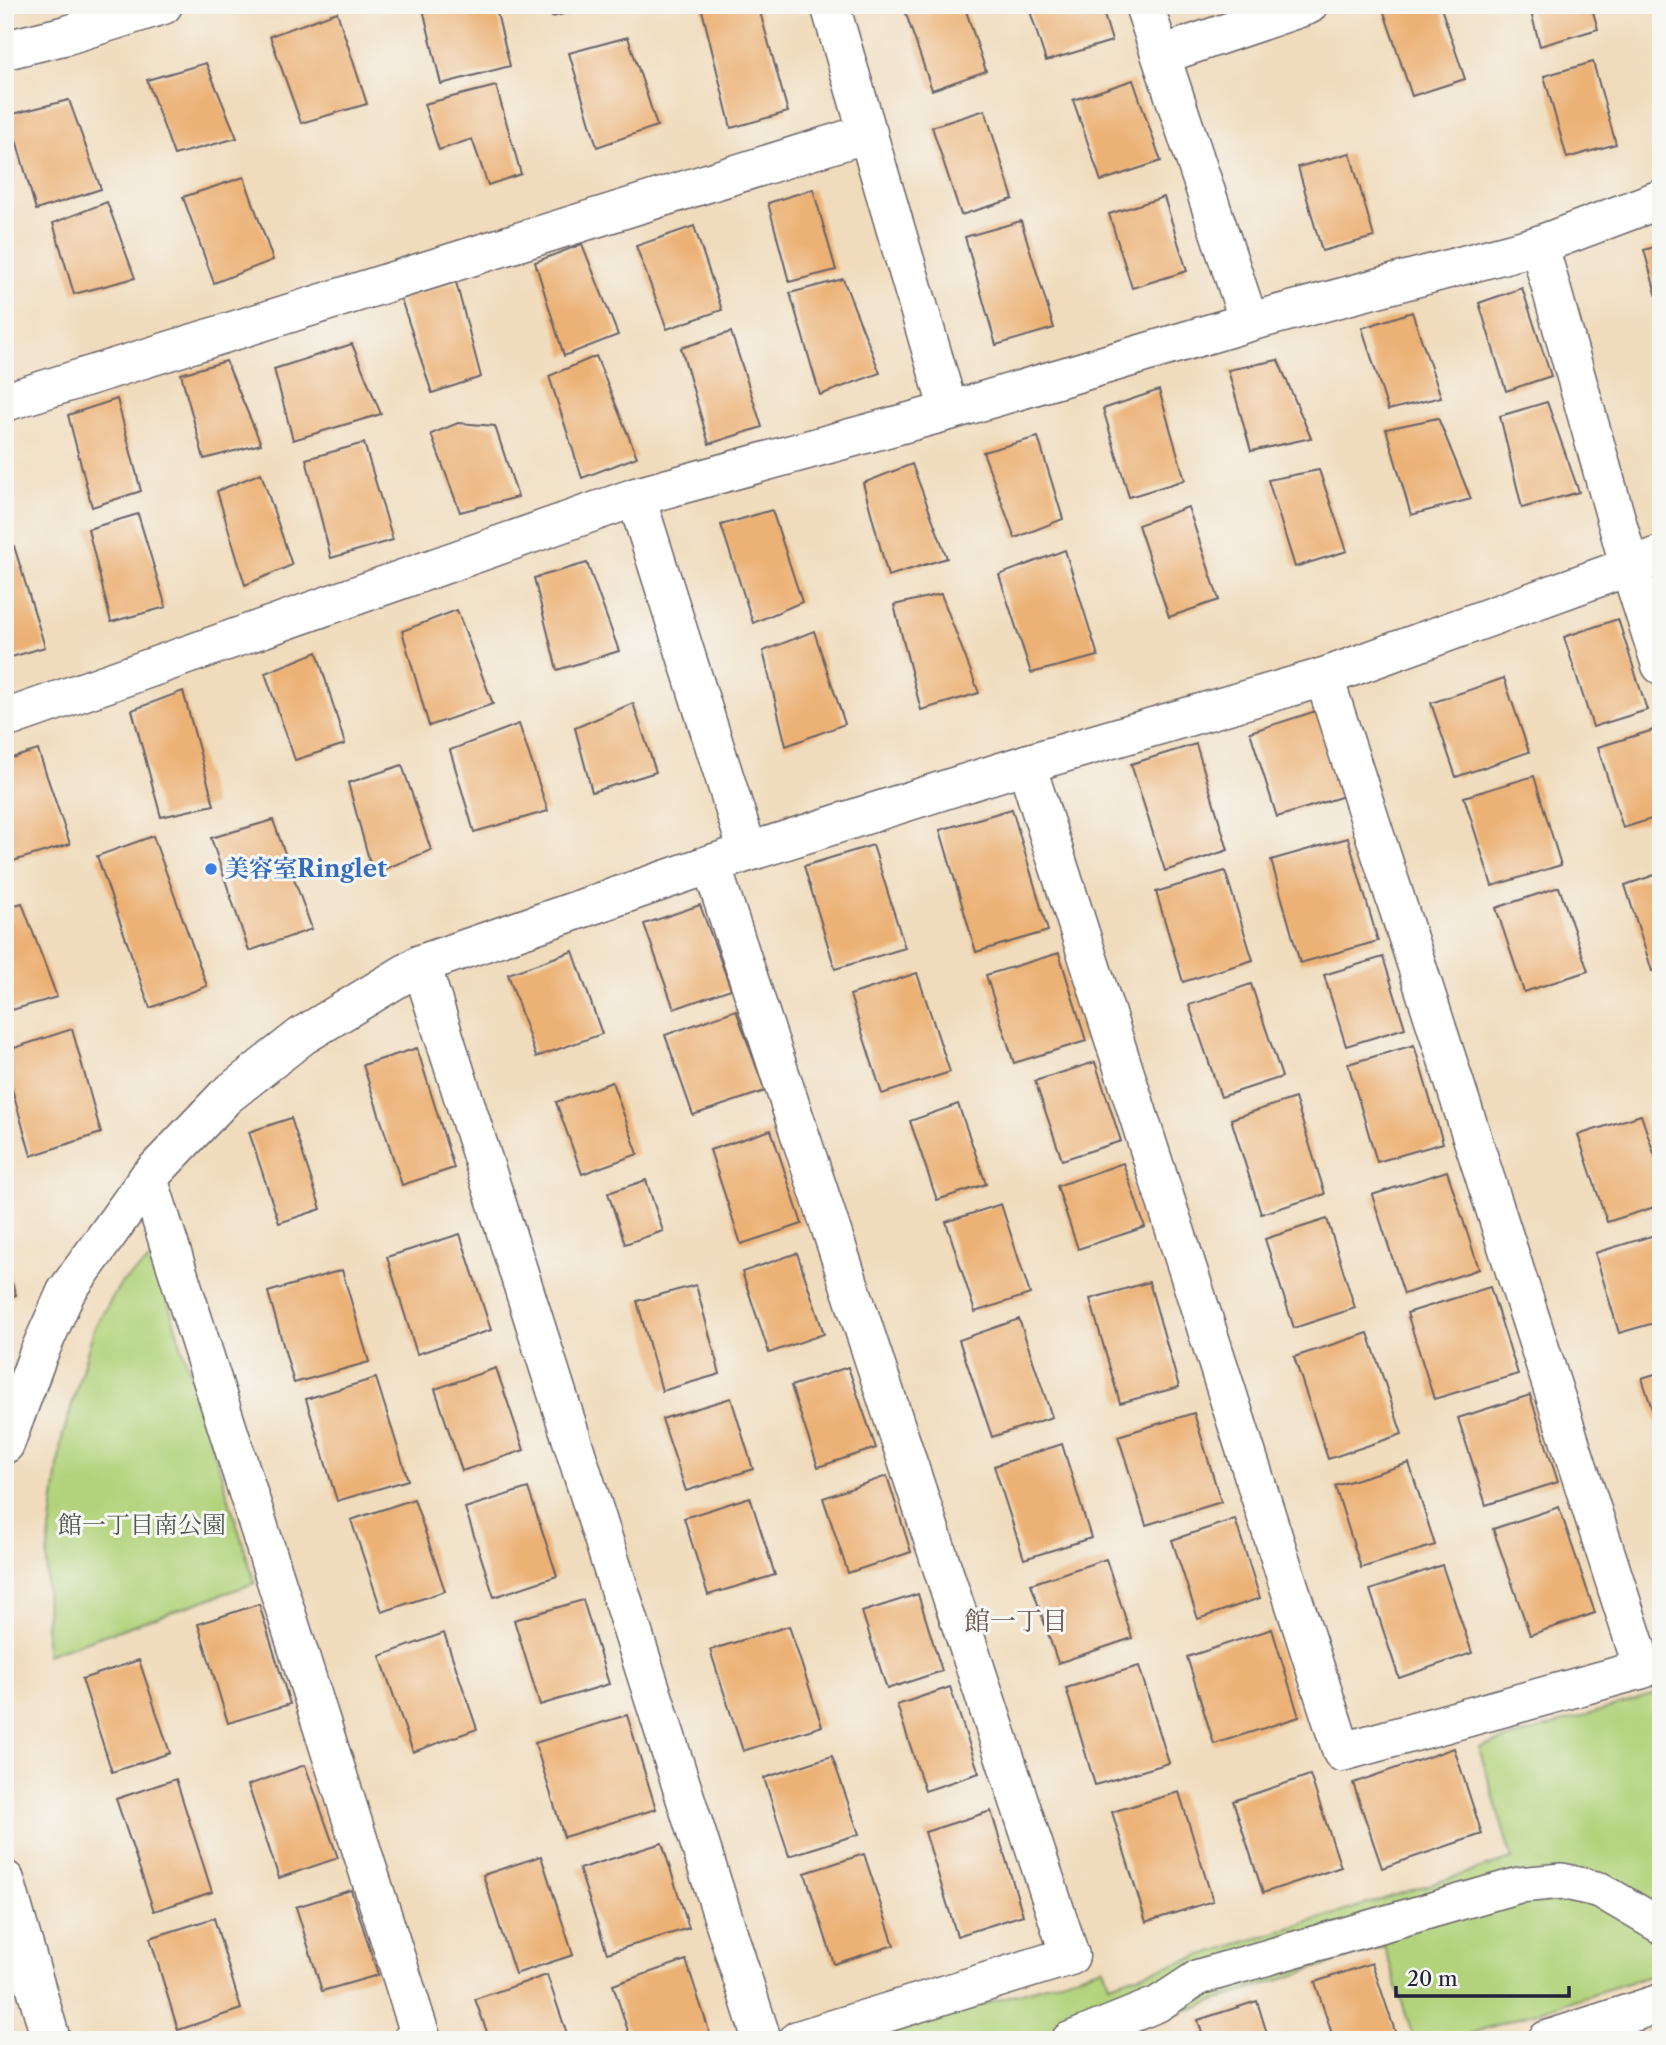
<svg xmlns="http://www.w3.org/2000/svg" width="1666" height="2045" font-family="'Libre Caslon Text','Noto Serif JP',serif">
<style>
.green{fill:#b2d37b;stroke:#6a7a5b;stroke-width:2}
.building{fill:#ecb174}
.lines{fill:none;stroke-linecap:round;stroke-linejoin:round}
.pedestrian-casing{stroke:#6a6368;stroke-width:38}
.minor-casing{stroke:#6a6368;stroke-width:41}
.tertiary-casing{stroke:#6a6368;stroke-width:41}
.pedestrian{stroke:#fff;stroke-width:35}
.minor{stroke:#fff;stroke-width:38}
.tertiary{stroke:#fff;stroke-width:38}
.shop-dot{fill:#3f7fe0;stroke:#f6f6f2;stroke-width:2.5}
.labels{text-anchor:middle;stroke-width:6;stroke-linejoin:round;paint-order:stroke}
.shop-label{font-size:24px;font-weight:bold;fill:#366cbe;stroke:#f6f6f2;text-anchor:start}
.park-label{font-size:24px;fill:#4d574e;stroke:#f6f6f2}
.neighbourhood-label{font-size:26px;fill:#69544f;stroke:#f6f6f2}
</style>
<rect width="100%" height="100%" fill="#f6f6f2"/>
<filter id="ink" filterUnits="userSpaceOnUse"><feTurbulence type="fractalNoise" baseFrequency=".0143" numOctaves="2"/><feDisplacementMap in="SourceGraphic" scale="14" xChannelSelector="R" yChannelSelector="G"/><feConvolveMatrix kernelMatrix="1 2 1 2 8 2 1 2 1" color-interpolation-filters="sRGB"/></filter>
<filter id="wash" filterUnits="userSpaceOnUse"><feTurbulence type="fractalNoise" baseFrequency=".00686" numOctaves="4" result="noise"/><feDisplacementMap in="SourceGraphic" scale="28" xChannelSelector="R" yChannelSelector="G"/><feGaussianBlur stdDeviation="1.57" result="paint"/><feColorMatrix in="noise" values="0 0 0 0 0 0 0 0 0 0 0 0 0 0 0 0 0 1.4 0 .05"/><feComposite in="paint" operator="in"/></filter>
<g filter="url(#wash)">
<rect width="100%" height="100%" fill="#f0dcbc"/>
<g class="green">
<path d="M 154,1257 L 255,1583 L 46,1655 L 47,1557 L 61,1442 L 94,1329 L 121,1283 Z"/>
<path d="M 1661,1692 L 1661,1972 L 1450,2040 L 1414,2040 L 1384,1946 L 1111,2035 L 1112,2040 L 867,2040 L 1103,1967 L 1109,1984 L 1512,1859 L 1479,1748 Z"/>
</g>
<g id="blocks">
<g class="building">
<path d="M 422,5 L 495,5 L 510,66 L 441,84 Z"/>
<path d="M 549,5 L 594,5 L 594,6 L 552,17 Z"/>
<path d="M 758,5 L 788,112 L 731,128 L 701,6 Z"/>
<path d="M 903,5 L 964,5 L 986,71 L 932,90 Z"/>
<path d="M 1028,5 L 1101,5 L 1112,41 L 1046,61 Z"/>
<path d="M 1394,5 L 1440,5 L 1465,79 L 1412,96 L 1383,9 Z"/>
<path d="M 1529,5 L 1591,5 L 1598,29 L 1540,46 Z"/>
<path d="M 337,12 L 367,104 L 301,123 L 270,36 Z"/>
<path d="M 628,37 L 657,126 L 597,147 L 569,53 Z"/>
<path d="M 1593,62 L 1616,144 L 1567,158 L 1544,76 Z"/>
<path d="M 206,63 L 237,138 L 174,155 L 147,80 Z"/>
<path d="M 1133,80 L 1161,161 L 1101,181 L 1073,100 Z"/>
<path d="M 496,86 L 521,174 L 488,185 L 472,139 L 439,150 L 424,104 Z"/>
<path d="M 69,100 L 101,189 L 36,210 L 9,115 Z"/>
<path d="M 985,110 L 1013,199 L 961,215 L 932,127 Z"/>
<path d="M 1350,153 L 1374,237 L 1322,251 L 1298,167 Z"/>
<path d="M 244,177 L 273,260 L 214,283 L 183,197 Z"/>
<path d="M 813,189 L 836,270 L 789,282 L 768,203 Z"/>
<path d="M 1164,197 L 1187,271 L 1132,288 L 1109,214 Z"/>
<path d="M 107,202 L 135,278 L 74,294 L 53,223 Z"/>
<path d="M 1021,221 L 1054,328 L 996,345 L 965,237 Z"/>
<path d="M 694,226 L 722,310 L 667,329 L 636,246 Z"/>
<path d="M 582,244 L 618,335 L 564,356 L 535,262 Z"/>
<path d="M 1661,245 L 1661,308 L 1660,308 L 1644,250 Z"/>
<path d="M 843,279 L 880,373 L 820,395 L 790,293 Z"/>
<path d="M 456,282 L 481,377 L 432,393 L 401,299 Z"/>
<path d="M 1522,288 L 1551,376 L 1506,391 L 1479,303 Z"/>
<path d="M 1412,312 L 1441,397 L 1388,410 L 1362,328 Z"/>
<path d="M 731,332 L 762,427 L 709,444 L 681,348 Z"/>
<path d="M 352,344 L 381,414 L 293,440 L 274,369 Z"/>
<path d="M 596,356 L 637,457 L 582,478 L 549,376 Z"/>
<path d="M 1278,360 L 1311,438 L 1251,451 L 1228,370 Z"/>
<path d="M 226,361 L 261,444 L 204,459 L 181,374 Z"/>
<path d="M 1159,390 L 1185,480 L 1129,497 L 1103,409 Z"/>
<path d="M 117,399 L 141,491 L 92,507 L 68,415 Z"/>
<path d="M 1547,402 L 1579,492 L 1522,508 L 1500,416 Z"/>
<path d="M 1438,418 L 1471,499 L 1411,515 L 1386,429 Z"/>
<path d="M 458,423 L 495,426 L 518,497 L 460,512 L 431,434 Z"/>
<path d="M 1038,437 L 1063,519 L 1015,538 L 983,452 Z"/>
<path d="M 364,443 L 393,540 L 331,558 L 306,459 Z"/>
<path d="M 912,464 L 947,558 L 888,576 L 863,483 Z"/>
<path d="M 1319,470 L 1347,551 L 1295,567 L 1268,480 Z"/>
<path d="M 261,473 L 292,565 L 245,585 L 217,491 Z"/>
<path d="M 1188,507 L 1219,600 L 1169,617 L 1138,525 Z"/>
<path d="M 772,510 L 802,602 L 753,623 L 721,525 Z"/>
<path d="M 5,513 L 12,534 L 5,536 Z"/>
<path d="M 138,514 L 166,607 L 111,622 L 88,529 Z"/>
<path d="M 14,546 L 45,647 L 5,659 L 5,550 Z"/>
<path d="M 1065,550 L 1098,656 L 1031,673 L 999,575 Z"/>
<path d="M 587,563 L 619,651 L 557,670 L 534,578 Z"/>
<path d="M 941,594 L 979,693 L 921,710 L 894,605 Z"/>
<path d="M 457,610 L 493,704 L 429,726 L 402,631 Z"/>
<path d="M 1618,619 L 1647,710 L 1593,727 L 1564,637 Z"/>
<path d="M 814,631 L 845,724 L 786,746 L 763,651 Z"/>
<path d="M 317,652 L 345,744 L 295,760 L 265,673 Z"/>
<path d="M 1504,678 L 1529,752 L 1456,777 L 1431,703 Z"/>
<path d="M 183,691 L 214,805 L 161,817 L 132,710 Z"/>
<path d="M 633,703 L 656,772 L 592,792 L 575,728 Z"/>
<path d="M 1316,711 L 1344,796 L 1277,817 L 1250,732 Z"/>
<path d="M 519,724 L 548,811 L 474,832 L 450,750 Z"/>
<path d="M 1657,729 L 1661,740 L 1661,816 L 1623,828 L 1598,747 Z"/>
<path d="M 1196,744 L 1228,850 L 1165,871 L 1131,764 Z"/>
<path d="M 38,750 L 70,844 L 13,861 L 5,836 L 5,760 Z"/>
<path d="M 402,765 L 431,850 L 373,874 L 348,783 Z"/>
<path d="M 1534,776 L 1561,865 L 1492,886 L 1464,797 Z"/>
<path d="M 1012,809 L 1048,931 L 976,952 L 940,830 Z"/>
<path d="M 273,820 L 312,929 L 249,951 L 211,838 Z"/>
<path d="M 153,836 L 207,986 L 150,1008 L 97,856 Z"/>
<path d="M 1348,838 L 1378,941 L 1300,963 L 1271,860 Z"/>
<path d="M 873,845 L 905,948 L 835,969 L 804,866 Z"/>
<path d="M 1225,871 L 1253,960 L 1183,982 L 1156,892 Z"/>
<path d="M 1661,873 L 1661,969 L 1652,971 L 1625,885 Z"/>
<path d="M 1559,887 L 1588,971 L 1524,992 L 1496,908 Z"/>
<path d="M 22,903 L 57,997 L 5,1012 L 5,908 Z"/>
<path d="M 700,905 L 731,989 L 674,1009 L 644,924 Z"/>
<path d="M 573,951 L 602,1034 L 536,1057 L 508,974 Z"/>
<path d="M 1059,953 L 1086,1041 L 1014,1063 L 986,975 Z"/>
<path d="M 1383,957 L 1405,1028 L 1346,1046 L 1324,975 Z"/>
<path d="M 917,973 L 950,1072 L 882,1094 L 850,995 Z"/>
<path d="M 1251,984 L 1282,1077 L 1221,1097 L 1189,1005 Z"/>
<path d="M 736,1010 L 765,1091 L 693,1115 L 665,1035 Z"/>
<path d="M 72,1029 L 101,1133 L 31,1156 L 5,1064 L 5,1051 Z"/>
<path d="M 1414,1045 L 1443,1143 L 1377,1162 L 1348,1064 Z"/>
<path d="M 417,1048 L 454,1168 L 402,1185 L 363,1065 Z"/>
<path d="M 1095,1062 L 1121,1141 L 1062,1160 L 1035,1081 Z"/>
<path d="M 612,1082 L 638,1154 L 582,1174 L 556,1102 Z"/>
<path d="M 1295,1098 L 1325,1194 L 1261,1214 L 1231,1119 Z"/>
<path d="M 958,1104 L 986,1184 L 937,1200 L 910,1121 Z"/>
<path d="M 1641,1115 L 1661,1174 L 1661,1205 L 1607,1222 L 1578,1135 Z"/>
<path d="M 291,1118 L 321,1209 L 279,1223 L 249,1132 Z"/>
<path d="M 771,1130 L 802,1224 L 741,1244 L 710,1150 Z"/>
<path d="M 1123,1163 L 1145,1227 L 1078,1249 L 1057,1186 Z"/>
<path d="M 1447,1171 L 1479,1269 L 1404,1294 L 1372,1195 Z"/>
<path d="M 646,1180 L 663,1231 L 625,1244 L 608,1193 Z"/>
<path d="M 1001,1204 L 1030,1294 L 975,1312 L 946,1222 Z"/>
<path d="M 1327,1219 L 1355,1308 L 1294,1328 L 1265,1239 Z"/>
<path d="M 1661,1233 L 1661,1321 L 1619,1333 L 1595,1253 Z"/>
<path d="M 460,1234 L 491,1330 L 417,1354 L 387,1257 Z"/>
<path d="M 797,1253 L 824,1334 L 769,1353 L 742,1272 Z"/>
<path d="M 5,1262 L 16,1295 L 5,1299 Z"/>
<path d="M 342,1270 L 369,1362 L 294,1383 L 268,1292 Z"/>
<path d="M 1149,1282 L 1179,1387 L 1120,1403 L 1090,1299 Z"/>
<path d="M 696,1285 L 720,1374 L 662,1391 L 637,1301 Z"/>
<path d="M 1490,1287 L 1518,1374 L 1434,1399 L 1407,1313 Z"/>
<path d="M 1019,1319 L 1052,1417 L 992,1437 L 959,1340 Z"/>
<path d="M 1368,1333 L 1402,1434 L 1328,1459 L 1294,1357 Z"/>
<path d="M 848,1367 L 876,1448 L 818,1467 L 791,1386 Z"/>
<path d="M 496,1368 L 524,1450 L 462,1471 L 435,1389 Z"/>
<path d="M 1661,1372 L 1661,1434 L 1660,1434 L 1642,1378 Z"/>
<path d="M 376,1378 L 408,1480 L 337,1501 L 306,1399 Z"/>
<path d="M 1530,1395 L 1558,1482 L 1486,1505 L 1458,1418 Z"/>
<path d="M 731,1398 L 753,1469 L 686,1491 L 662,1419 Z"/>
<path d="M 1194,1413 L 1221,1502 L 1146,1525 L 1118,1436 Z"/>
<path d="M 1062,1444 L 1091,1538 L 1024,1559 L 994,1466 Z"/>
<path d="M 1409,1463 L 1435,1545 L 1361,1568 L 1335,1486 Z"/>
<path d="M 887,1476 L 911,1552 L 848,1573 L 823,1498 Z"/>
<path d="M 528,1488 L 557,1576 L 494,1597 L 465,1508 Z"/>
<path d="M 750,1497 L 775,1575 L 708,1595 L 684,1518 Z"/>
<path d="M 414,1499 L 445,1591 L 382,1612 L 351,1520 Z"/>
<path d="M 1559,1507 L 1595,1613 L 1530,1635 L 1493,1529 Z"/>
<path d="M 1235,1519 L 1260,1598 L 1198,1619 L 1172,1540 Z"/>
<path d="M 1106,1559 L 1132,1638 L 1058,1663 L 1031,1584 Z"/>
<path d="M 1442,1565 L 1472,1653 L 1399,1678 L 1370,1590 Z"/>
<path d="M 918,1594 L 942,1671 L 887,1689 L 862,1612 Z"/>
<path d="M 583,1600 L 609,1684 L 540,1705 L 514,1620 Z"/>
<path d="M 259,1604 L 290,1704 L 228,1723 L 198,1624 Z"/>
<path d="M 789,1626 L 822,1726 L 743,1751 L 710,1650 Z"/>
<path d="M 1272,1629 L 1299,1717 L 1214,1744 L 1187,1657 Z"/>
<path d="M 444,1633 L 477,1729 L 413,1752 L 380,1656 Z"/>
<path d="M 139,1660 L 170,1753 L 112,1772 L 82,1679 Z"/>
<path d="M 1139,1666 L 1169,1763 L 1095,1785 L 1066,1688 Z"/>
<path d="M 950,1687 L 979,1773 L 925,1791 L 897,1705 Z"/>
<path d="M 627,1715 L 656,1809 L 564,1837 L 535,1743 Z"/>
<path d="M 1454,1748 L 1482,1834 L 1382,1868 L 1353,1783 Z"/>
<path d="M 832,1756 L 859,1834 L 789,1856 L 764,1778 Z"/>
<path d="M 305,1765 L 338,1858 L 279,1878 L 248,1785 Z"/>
<path d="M 1310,1775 L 1341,1867 L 1263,1893 L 1233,1801 Z"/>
<path d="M 176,1779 L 212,1892 L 154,1911 L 116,1799 Z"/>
<path d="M 1179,1792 L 1213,1901 L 1146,1922 L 1112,1812 Z"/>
<path d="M 991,1811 L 1023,1915 L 957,1936 L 925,1832 Z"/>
<path d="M 662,1843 L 689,1928 L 607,1953 L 579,1869 Z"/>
<path d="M 864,1854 L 894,1945 L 834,1964 L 805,1873 Z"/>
<path d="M 541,1856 L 573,1955 L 515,1974 L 483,1875 Z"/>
<path d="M 351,1890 L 378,1975 L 322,1991 L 296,1907 Z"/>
<path d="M 214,1918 L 241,2009 L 178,2030 L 150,1938 Z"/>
<path d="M 686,1960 L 712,2040 L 631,2040 L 613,1985 Z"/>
<path d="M 1372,1963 L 1398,2040 L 1334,2040 L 1315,1982 Z"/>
<path d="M 547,1975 L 569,2040 L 490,2040 L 475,1999 Z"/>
<path d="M 1257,2001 L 1269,2040 L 1204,2040 L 1198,2020 Z"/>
</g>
</g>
</g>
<g filter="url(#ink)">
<use href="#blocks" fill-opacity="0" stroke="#6a6368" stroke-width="2"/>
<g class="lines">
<g class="pedestrian-casing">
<path id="pedestrian" d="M 1069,2040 L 1158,2004 L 1199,1977 L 1519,1885 L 1562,1881 L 1600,1890 L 1661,1926"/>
</g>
<g class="minor-casing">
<g id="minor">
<path d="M 830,5 L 949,411"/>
<path d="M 1144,5 L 1249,322"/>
<path d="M 5,50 L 67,35 L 163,5"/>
<path d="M 1161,55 L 1308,5"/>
<path d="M 1539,245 L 1629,565 L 1661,665"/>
<path d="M 5,402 L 868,133"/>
<path d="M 636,497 L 748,852"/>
<path d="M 5,719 L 636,497 L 949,411 L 1249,322 L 1539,245 L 1661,199"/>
<path d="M 1026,764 L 1342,1752 L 1643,1669 L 1324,677"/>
<path d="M 711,864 L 1070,1956 L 798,2040"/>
<path d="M 421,964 L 762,2040"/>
<path d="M 148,1178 L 421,2037 L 412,2040"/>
<path d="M 1547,2040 L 1661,2003"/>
</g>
</g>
<g class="tertiary-casing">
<g id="tertiary">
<path d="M 5,1444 L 38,1355 L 66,1292 L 148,1178 L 226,1096 L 302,1036 L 421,964 L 711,864 L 1026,764 L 1324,677 L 1661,555"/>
<path d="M 5,1880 L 51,2040"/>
</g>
</g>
<use href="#pedestrian" class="pedestrian"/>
<use href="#minor" class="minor"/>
<use href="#tertiary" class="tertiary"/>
</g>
</g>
<circle class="shop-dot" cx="211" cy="869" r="7"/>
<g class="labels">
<g class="shop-label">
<text x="225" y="877">美容室Ringlet</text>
</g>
<g class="park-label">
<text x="142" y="1533">館一丁目南公園</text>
</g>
<g class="neighbourhood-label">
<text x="1016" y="1630">館一丁目</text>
</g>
</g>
<rect width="1666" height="2045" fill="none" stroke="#f6f6f2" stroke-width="28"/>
<path d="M1396 1986v10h173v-10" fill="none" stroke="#22223b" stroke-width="3.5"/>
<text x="1407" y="1986" font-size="21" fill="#22223b" stroke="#f6f6f2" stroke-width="5" paint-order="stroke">20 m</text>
</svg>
